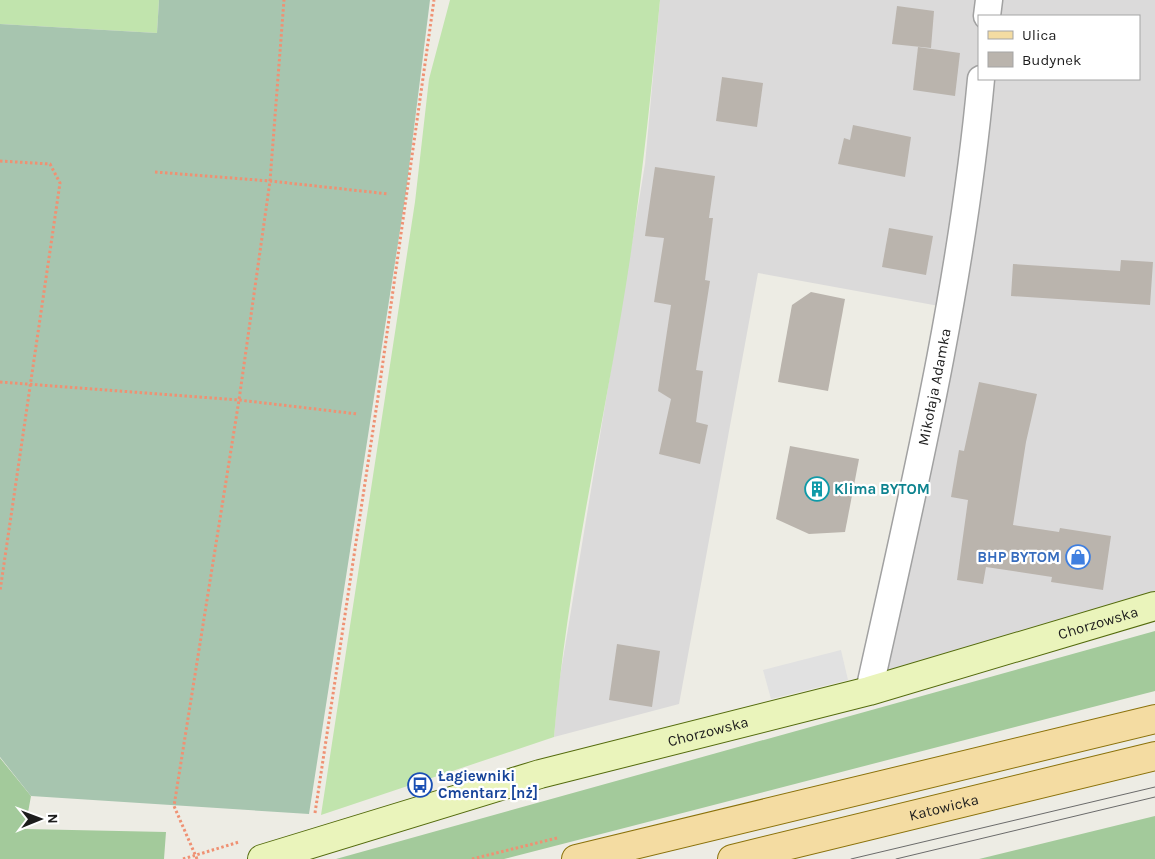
<svg xmlns="http://www.w3.org/2000/svg" width="1155" height="859" font-family="Karla,sans-serif">
<style>
.residential{fill:#dbdada;fill-rule:evenodd}
.grass{fill:#c1e4ad}
.forest{fill:#a3ca9b}
.cemetery{fill:#a7c5af}
.parking{fill:#e1e1e1}
.building{fill:#bab4ad}
.lines{fill:none;stroke-linecap:round;stroke-linejoin:round}
.street-casing{stroke:#a1a1a1;stroke-width:29}
.secondary-casing{stroke:#546b0d;stroke-width:30}
.primary-casing{stroke:#8b720b;stroke-width:30}
.path{stroke:#ef9173;stroke-width:3;stroke-dasharray:2.5 2.5;stroke-linecap:butt}
.street{stroke:#fff;stroke-width:26}
.secondary{stroke:#eaf4bb;stroke-width:28}
.primary{stroke:#f4dca2;stroke-width:28}
.tram{stroke:#6b6b6b;stroke-width:1}
.labels{text-anchor:middle;stroke-width:4.5;stroke-linejoin:round;paint-order:stroke}
.street-label{font-size:15px;fill:#1d1d1d;stroke:#fff}
.culture-label{font-size:15px;font-weight:bold;fill:#0d838f;stroke:#fff;text-anchor:start}
.shop-label{font-size:15px;font-weight:bold;fill:#366cbe;stroke:#fff;text-anchor:end}
.transit-label{font-size:15px;font-weight:bold;fill:#164399;stroke:#fff;text-anchor:start}
</style>
<rect width="100%" height="100%" fill="#edece4"/>
<path class="residential" d="M 660,0 L 1155,0 L 1155,604 L 869,691 L 950,308 L 758,273 L 679,704 L 554,737 L 558,689 L 645,164 ZM 979,16 L 1139,16 L 1139,79 L 979,79 Z"/>
<g class="grass">
<path d="M 0,0 L 159,0 L 157,33 L 0,24 Z"/>
<path d="M 450,0 L 660,0 C 650,106 639,210 621,315 C 597,455 566,595 554,737 L 321,815 L 415,202 L 429,79 Z"/>
</g>
<g class="forest">
<path d="M 1155,631 L 1155,691 L 504,859 L 336,859 Z"/>
<path d="M 0,758 L 31,796 L 25,829 L 166,832 L 164,859 L 0,859 Z"/>
<path d="M 1155,816 L 1155,859 L 979,859 Z"/>
</g>
<path class="cemetery" d="M 159,0 L 430,0 L 406,192 L 309,814 L 31,796 L 0,757 L 0,24 L 157,33 Z"/>
<path class="parking" d="M 841,650 L 848,680 L 771,699 L 763,670 Z"/>
<g class="building">
<path d="M 897,6 L 934,11 L 931,48 L 892,44 Z"/>
<path d="M 918,47 L 960,53 L 955,96 L 913,90 Z"/>
<path d="M 722,77 L 763,83 L 757,127 L 716,121 Z"/>
<path d="M 853,125 L 911,137 L 905,177 L 838,164 L 844,138 L 850,140 Z"/>
<path d="M 655,167 L 715,176 L 709,218 L 713,218 L 705,280 L 710,281 L 696,370 L 703,371 L 696,422 L 708,425 L 700,464 L 659,454 L 671,399 L 658,391 L 671,305 L 654,302 L 664,238 L 645,236 Z"/>
<path d="M 889,228 L 933,236 L 926,275 L 882,267 Z"/>
<path d="M 1121,260 L 1153,262 L 1150,305 L 1011,296 L 1013,264 L 1120,271 Z"/>
<path d="M 811,292 L 845,299 L 828,391 L 778,382 L 792,305 Z"/>
<path d="M 979,382 L 1037,394 L 1026,442 L 1013,525 L 1059,532 L 1060,528 L 1111,536 L 1103,590 L 1051,582 L 1052,577 L 986,567 L 983,584 L 957,580 L 968,500 L 951,497 L 959,450 L 964,451 Z"/>
<path d="M 790,446 L 859,459 L 845,532 L 809,534 L 776,519 Z"/>
<path d="M 617,644 L 660,651 L 652,707 L 609,700 Z"/>
</g>
<g class="lines">
<g class="street-casing">
<g id="street">
<path d="M 987,16 L 989,0"/>
<path id="s1" d="M 869,691 C 914,488 962,286 981,79"/>
</g>
</g>
<g class="secondary-casing">
<g id="secondary">
<path id="s2" d="M 262,859 L 540,774 L 869,691 L 1155,606"/>
</g>
</g>
<g class="primary-casing">
<g id="primary">
<path d="M 576,859 L 1155,719"/>
<path id="s3" d="M 732,859 L 1155,756"/>
</g>
</g>
<g class="path">
<path d="M 0,161 L 50,164 L 60,183 L 0,591"/>
<path d="M 155,172 L 270,181 L 389,194"/>
<path d="M 0,382 L 239,400 L 358,414"/>
<path d="M 315,813 L 378,397 L 434,0"/>
<path d="M 183,859 L 239,842"/>
<path d="M 197,859 L 174,806 L 239,400 L 270,181 L 284,0"/>
<path d="M 472,859 L 557,838"/>
</g>
<use href="#street" class="street"/>
<use href="#secondary" class="secondary"/>
<use href="#primary" class="primary"/>
<g class="tram">
<path d="M 851,859 L 1155,787"/>
<path d="M 896,859 L 1155,797"/>
</g>
</g>
<defs>
<g id="building-ring" transform="scale(1.25)"><circle r="9.5" fill="#fff" stroke="#0f9aa8" stroke-width="1.5"/><path d="M-4-6H4V6H1V3H-1V6H-4ZM-2.5-4.3h1.7v1.8h-1.7ZM.8-4.3h1.7v1.8H.8ZM-2.5-1h1.7V.8h-1.7ZM.8-1h1.7V.8H.8Z" fill="#0f9aa8"/></g>
<g id="shop-ring" transform="scale(1.25)"><circle r="9.5" fill="#fff" stroke="#3f7fe0" stroke-width="1.5"/><path d="M-5-2.5h2.3a2.7 3.5 0 0 1 5.4 0H5L5.5 6h-11ZM-1.5-2.5h3a1.5 2.3 0 0 0-3 0Z" fill="#3f7fe0"/></g>
<g id="bus-ring" transform="scale(1.25)"><circle r="9.5" fill="#fff" stroke="#1a4fb4" stroke-width="1.5"/><path d="M-5-6H5V4H4V6H2V4H-2V6H-4V4H-5ZM-3.5-4V0h7V-4ZM-3.5 1.2v1.5H-2V1.2ZM2 1.2v1.5H3.5V1.2Z" fill="#1a4fb4"/></g>
</defs>
<g fill-rule="evenodd">
<use href="#building-ring" x="817" y="489"/>
<use href="#shop-ring" x="1078" y="557"/>
<use href="#bus-ring" x="420" y="785"/>
</g>
<g class="labels">
<g class="street-label">
<text dy="5" stroke="none"><textPath href="#s1" startOffset="311">Mikołaja Adamka</textPath></text>
<text dy="5" stroke="none"><textPath href="#s2" startOffset="869">Chorzowska</textPath></text>
<text dy="5" stroke="none"><textPath href="#s2" startOffset="464">Chorzowska</textPath></text>
<text dy="5" stroke="none"><textPath href="#s3" startOffset="218">Katowicka</textPath></text>
</g>
<g class="culture-label">
<text x="834" y="494">Klima BYTOM</text>
</g>
<g class="shop-label">
<text x="1060" y="562">BHP BYTOM</text>
</g>
<g class="transit-label">
<text x="438" y="781">Łagiewniki<tspan x="438" dy="17">Cmentarz [nż]</tspan></text>
</g>
</g>
<rect x="978" y="15" width="162" height="65" fill="#ffffff" stroke="#a5a5a5"/>
<rect x="988" y="31" width="25" height="8" fill="#f4dca2" stroke="#a5a5a5"/>
<text x="1022" y="40" font-size="15" fill="#1d1d1d">Ulica</text>
<rect x="988" y="52" width="25" height="15" fill="#bab4ad" stroke="#a5a5a5"/>
<text x="1022" y="65" font-size="15" fill="#1d1d1d">Budynek</text>
<g transform="translate(40 819) rotate(89)" stroke="#ffffff" stroke-width="4" paint-order="stroke">
<path d="M0-4L9 19L0 12L-9 19Z" fill="#1d1d1d"/>
<text y="-8" font-size="14" font-weight="bold" text-anchor="middle" fill="#1d1d1d">N</text>
</g>
</svg>
